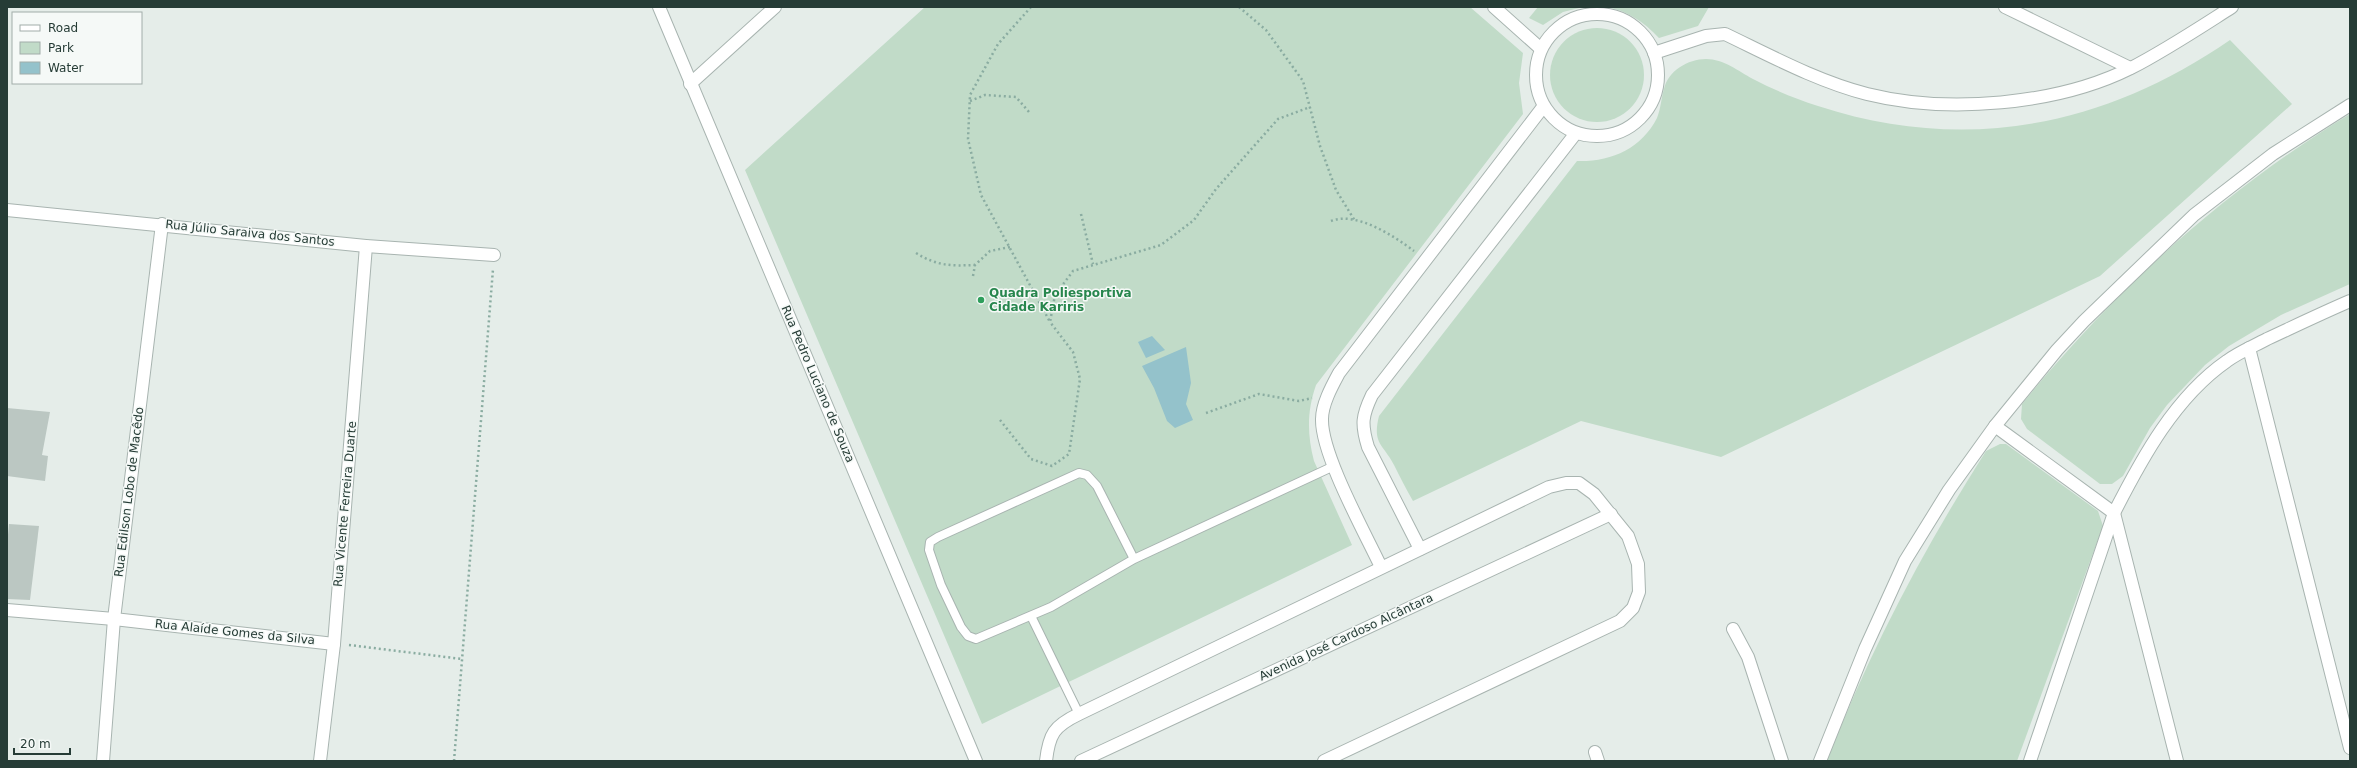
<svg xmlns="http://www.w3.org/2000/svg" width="2357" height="768" font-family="'DejaVu Sans',sans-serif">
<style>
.green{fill:#c1dbc8}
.water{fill:#94c2cb}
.building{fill:#bbc7c2}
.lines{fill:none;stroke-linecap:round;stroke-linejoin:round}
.service-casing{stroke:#a8b4b0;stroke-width:10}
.minor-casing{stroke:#a8b4b0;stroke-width:14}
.path{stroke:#8aaca1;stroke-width:2.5;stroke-dasharray:2 3;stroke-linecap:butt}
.service{stroke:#fff;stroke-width:8}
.minor{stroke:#fff;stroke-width:12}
.leisure-dot{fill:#2e9e5b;stroke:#f5f9f7;stroke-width:1.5}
.labels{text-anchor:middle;stroke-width:3;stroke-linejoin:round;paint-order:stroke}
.street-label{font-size:12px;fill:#263c36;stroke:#f5f9f7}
.leisure-label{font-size:12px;font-weight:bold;fill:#27864d;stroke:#f5f9f7;text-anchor:start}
</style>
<rect width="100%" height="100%" fill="#e5ede9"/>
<g class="green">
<path d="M 925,7 L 1470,7 L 1523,53 L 1519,83 L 1523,114 L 1316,385 C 1307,411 1307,434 1314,461 L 1352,545 L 982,724 L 745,170 Z"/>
<path d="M 1538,7 L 1583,7 L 1563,12 L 1543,25 L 1529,18 Z"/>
<path d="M 1605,7 L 1709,7 L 1698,26 L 1659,38 C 1644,22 1627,10 1605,7 Z"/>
<circle cx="1597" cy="75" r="47"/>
<path d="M 2230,40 L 2292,104 L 2100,276 L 1721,457 L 1581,421 L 1413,501 C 1406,489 1400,477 1394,465 C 1383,444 1372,444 1379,416 L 1577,161 C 1611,162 1641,149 1657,118 C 1661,108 1661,99 1664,89 C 1668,71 1688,59 1706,59 C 1724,59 1738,71 1753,79 C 1774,90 1796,99 1818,106 C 1965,154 2104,127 2230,40 Z"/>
<path d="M 2350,114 L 2350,284 L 2281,315 L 2229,346 L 2205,365 L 2167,405 L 2150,428 L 2123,476 L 2112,484 L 2100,484 L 2027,429 L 2021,419 L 2022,404 C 2115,290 2223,191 2350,114 Z"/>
<path d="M 2000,444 L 2006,444 L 2098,511 L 2103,526 L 2017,761 L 1827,761 C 1869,652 1923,550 1986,451 Z"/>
</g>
<g class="water">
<path d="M 1152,336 L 1165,350 L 1146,358 L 1138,342 Z"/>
<path d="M 1186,347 L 1191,383 L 1186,404 L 1193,420 L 1175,428 L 1167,421 L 1154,388 L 1142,366 Z"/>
</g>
<g class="building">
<path d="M 7,408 L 50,412 L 42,455 L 48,456 L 45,481 L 7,476 Z"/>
<path d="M 9,524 L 39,526 L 30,600 L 7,599 L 7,545 Z"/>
</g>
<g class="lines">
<g class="service-casing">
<g id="service">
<path d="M 1134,559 L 1097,486 L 1087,475 L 1079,473 L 938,537 L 930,542 L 929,550 L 941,585 L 961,627 L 968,636 L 976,639 L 1051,607 L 1134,559 L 1334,466"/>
<path d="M 1031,616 L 1079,714"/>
</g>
</g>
<g class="minor-casing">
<g id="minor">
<path d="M 659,7 L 976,761"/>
<path d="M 1494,7 L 1541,49"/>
<path d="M 2005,7 L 2130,68"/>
<circle cx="1597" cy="75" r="61"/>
<path d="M 1654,53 L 1706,36 L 1725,34 C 1771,56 1817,81 1867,94 C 1947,114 2057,105 2131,68 C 2166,50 2199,28 2232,7"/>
<path d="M 690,84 L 775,7"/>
<path d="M 7,210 L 366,246 L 494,255"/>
<path d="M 2249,348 L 2350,748"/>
<path d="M 1995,426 L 2114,513 L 2177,761"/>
<path d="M 1420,549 L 1368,447 C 1361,424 1362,416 1372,395 L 1576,133"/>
<path d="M 1381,567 C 1365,533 1321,454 1322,419 C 1322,404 1332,386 1339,373 L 1543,107"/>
<path d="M 7,610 L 114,619 L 334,644"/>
<path d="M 1733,629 L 1748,657 L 1782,761"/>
<path d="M 1595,752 L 1598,761"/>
<path d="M 103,761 L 114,619 L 162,224"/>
<path d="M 320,761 L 334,644 L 366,246"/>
<path d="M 1046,761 C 1049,734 1054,726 1079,714 L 1549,487 L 1566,483 L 1579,483 L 1594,494 L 1628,536 L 1638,564 L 1639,592 L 1633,608 L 1620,621 L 1324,761"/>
<path d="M 1081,761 L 1611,514"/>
<path d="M 1820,761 L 1865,649 L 1905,561 L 1949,490 L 1995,426 L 2057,350 L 2084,321 L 2194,215 L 2273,154 L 2350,105"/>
<path d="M 2030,761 L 2114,513 C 2142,458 2175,397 2227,361 C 2239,352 2254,346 2267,339 C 2295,326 2322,313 2350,301"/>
</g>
</g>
<g class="path">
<path d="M 1031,7 L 998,44 L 970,95 L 968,139 L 981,195 L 1050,322 L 1055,295 L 1073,271 L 1161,245 L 1194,220 L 1216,189 L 1278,119 L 1310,107"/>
<path d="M 1239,7 L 1266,30 L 1303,81 L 1320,146 L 1336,190 L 1355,221"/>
<path d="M 970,101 L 985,95 L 1016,97 L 1029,112"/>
<path d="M 1081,214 L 1093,264"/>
<path d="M 1331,221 C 1356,211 1394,236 1414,251"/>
<path d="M 916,253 C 937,266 951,266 975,265"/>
<path d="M 973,276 L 975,265 L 990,251 L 1010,247"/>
<path d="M 1206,413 L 1259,394 L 1299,401 L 1312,398"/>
<path d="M 1000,420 L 1031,459 L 1052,466 L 1069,454 L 1080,379 L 1073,352 L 1050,322"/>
<path d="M 349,645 L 462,659"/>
<path d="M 454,761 L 493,269"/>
</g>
<use href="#service" class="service"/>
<use href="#minor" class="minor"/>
</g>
<circle class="leisure-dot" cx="981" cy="300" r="4"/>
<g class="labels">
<g class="street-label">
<text transform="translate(250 233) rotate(6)" y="4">Rua Júlio Saraiva dos Santos</text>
<text transform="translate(818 384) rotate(67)" y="4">Rua Pedro Luciano de Souza</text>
<text transform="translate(129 492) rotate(-83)" y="4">Rua Edilson Lobo de Macêdo</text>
<text transform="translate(345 504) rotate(-85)" y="4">Rua Vicente Ferreira Duarte</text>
<text transform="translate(235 632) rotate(6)" y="4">Rua Alaíde Gomes da Silva</text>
<text transform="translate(1346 637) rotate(-25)" y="4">Avenida José Cardoso Alcântara</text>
</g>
<g class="leisure-label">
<text x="989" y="297">Quadra Poliesportiva<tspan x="989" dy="14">Cidade Kariris</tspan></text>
</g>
</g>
<rect width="2357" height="768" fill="none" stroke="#263c36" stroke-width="16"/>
<rect x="12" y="12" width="130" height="72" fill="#f5f9f7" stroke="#a2adaa"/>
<rect x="20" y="25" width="20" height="6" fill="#ffffff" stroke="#a2adaa"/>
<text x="48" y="32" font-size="12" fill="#263c36">Road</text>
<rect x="20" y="42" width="20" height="12" fill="#c1dbc8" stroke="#a2adaa"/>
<text x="48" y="52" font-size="12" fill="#263c36">Park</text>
<rect x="20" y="62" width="20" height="12" fill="#94c2cb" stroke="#a2adaa"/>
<text x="48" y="72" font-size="12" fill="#263c36">Water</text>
<path d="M14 748v6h56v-6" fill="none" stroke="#263c36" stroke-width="2"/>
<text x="20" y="748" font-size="12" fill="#263c36" stroke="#f5f9f7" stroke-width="3" paint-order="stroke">20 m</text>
</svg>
